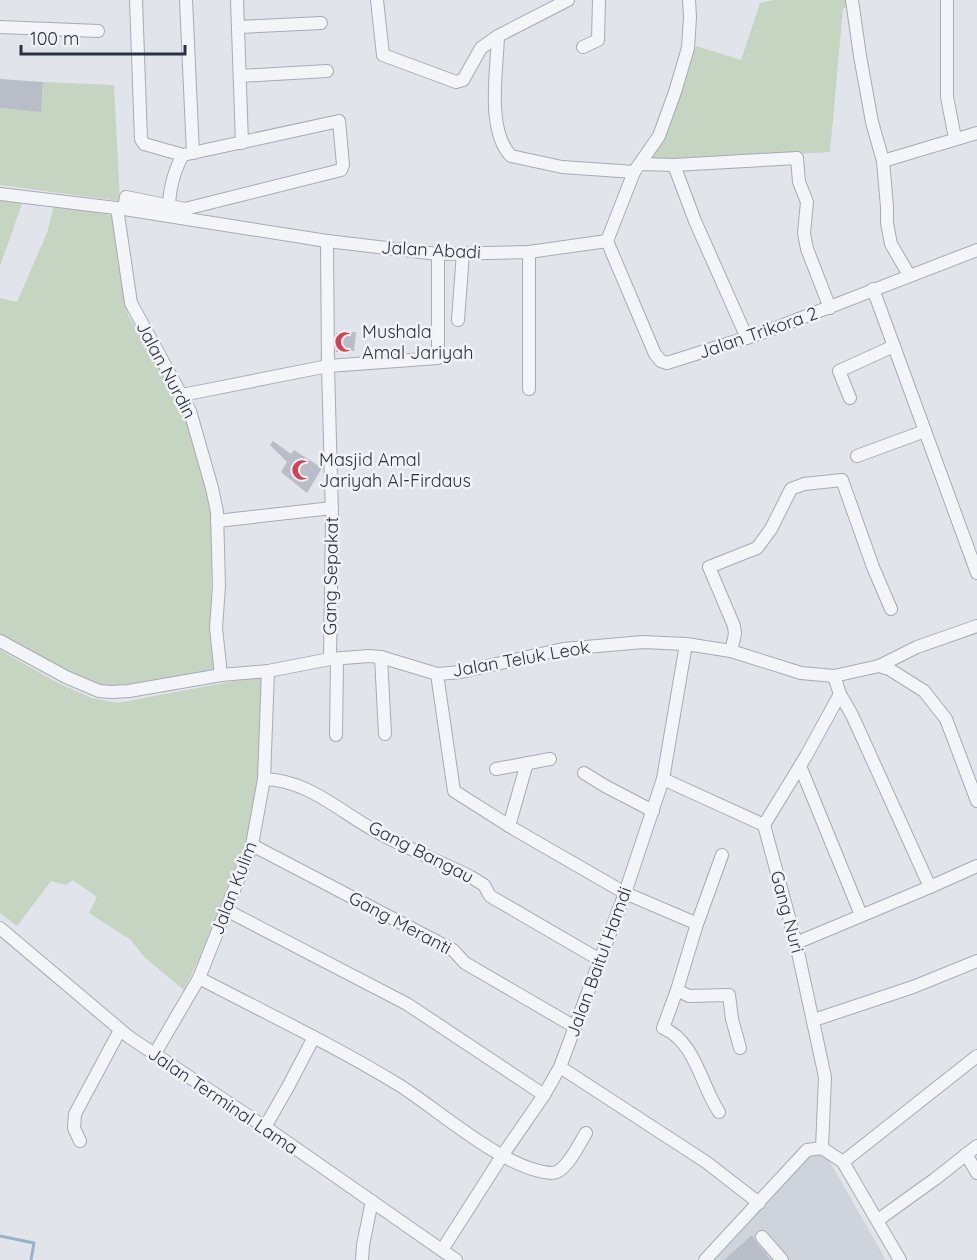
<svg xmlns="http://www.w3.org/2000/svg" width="977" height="1260" font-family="Quicksand,sans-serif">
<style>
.built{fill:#cfd3dc}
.green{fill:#c6d4c2}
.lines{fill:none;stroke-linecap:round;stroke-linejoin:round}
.stream{stroke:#9bb1cb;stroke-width:3}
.building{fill:#b8bdc7}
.minor-casing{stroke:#a6abb4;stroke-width:14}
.minor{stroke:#f4f5f8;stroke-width:12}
.labels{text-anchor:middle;stroke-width:5;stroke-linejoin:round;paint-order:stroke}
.street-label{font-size:18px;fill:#293242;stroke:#f1f3f7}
.poi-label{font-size:18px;fill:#293242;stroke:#f1f3f7;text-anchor:start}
</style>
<rect width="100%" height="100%" fill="#e1e4ea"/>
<path class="built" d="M 807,1147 L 827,1157 L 886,1260 L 701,1260 Z"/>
<g class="green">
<path d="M 775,0 L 847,0 L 849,7 L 843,8 L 830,152 L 668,162 L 646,161 L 663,135 L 696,46 L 741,60 L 760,3 Z"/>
<path d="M 43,82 L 114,85 L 120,201 L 0,185 L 0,108 L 41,112 Z"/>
<path d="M 0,198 L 23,201 L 0,266 Z"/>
<path d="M 54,205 L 105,212 L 113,217 L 128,315 L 172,386 L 187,417 L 200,466 L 212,520 L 211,638 L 216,669 C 184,675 130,691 100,685 C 70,679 27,650 0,634 L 0,298 L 17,302 L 47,233 Z"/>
<path d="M 0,650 L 58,683 L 92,698 L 117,703 L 262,676 L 264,708 L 259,774 L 249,837 L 198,961 L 184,990 L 144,957 L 131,940 L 89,913 L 97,897 L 73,880 L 66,885 L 51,881 L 17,926 L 0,913 Z"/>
</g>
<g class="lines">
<path class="stream" d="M 0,1236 L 34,1243 L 31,1260"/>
</g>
<g class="building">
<path d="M 0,79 L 43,82 L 41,112 L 0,108 Z"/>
<path d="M 356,332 L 354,351 L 336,352 L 336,333 Z"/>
<path d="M 273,441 L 291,454 L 294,450 L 322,468 L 307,493 L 281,472 L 287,462 L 270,445 Z"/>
<path d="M 752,1235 L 756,1242 L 771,1260 L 724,1260 Z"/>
</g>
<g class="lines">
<g class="minor-casing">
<g id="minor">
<path d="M 186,0 L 193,153"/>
<path d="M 237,0 L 242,143"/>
<path d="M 377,0 L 383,55 L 456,82 L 463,80 L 481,48 L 498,36 L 568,0"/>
<path d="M 852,0 L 860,56 L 872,122 L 883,161 L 887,207 L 887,223 L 891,244 L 909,275"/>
<path d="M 947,0 L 947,97 L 955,138"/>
<path d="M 0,27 L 98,31"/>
<path d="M 238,27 L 321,23"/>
<path d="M 498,36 C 497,70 486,130 511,156 L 562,167 L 634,172"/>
<path d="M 583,47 L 598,40 L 599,0"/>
<path d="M 240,76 L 327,71"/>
<path d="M 883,161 L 977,133"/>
<path d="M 640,164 L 674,165 L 797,158 L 799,182 L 807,202 L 804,233 L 807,249 L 830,308"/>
<path d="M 674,165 L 695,221 L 747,338"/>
<path d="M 0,194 L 124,209 L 327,241 L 438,254 L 529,252 L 607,241 L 634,172 L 659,136 L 675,92 L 688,48 L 690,17 L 689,0"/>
<path d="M 117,208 L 131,303 L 190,411 L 212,488 L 217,512 L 219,586 L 216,628 L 221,675"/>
<path d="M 124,209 L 126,197 L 185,209 L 341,170 L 343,165 L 339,121 L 183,155 L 144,144 L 141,139 L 136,0"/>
<path d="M 170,213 C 167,196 174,170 183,155"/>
<path d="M 327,241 L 328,366 L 332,517 L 330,659"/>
<path d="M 607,241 L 655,354 L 661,361 L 667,363 L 765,332 L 977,250"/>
<path d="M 529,252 L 529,389"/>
<path d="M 873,289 L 977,573"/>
<path d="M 458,320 L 463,253"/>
<path d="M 182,395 L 328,366 L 438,358 L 438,254"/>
<path d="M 850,398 L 839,371 L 894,346"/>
<path d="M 857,456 L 925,431"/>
<path d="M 217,521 L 332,508"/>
<path d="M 0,641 L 66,677 L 99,691 L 111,692 L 129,691 L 221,675 L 268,671 L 330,659 L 369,656 L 381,657 L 437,674 L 461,672 L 563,649 L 643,642 L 686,644 L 731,651 L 801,673 L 834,676 L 879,666 L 889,669 L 924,691 L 946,719 L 977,801"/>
<path d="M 731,651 L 735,634 L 734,626 L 709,567 L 757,548 L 771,529 L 791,489 L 804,484 L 842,480 L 873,567 L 891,609"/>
<path d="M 381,657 L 385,734"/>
<path d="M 879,666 L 917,647 L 977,626"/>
<path d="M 437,674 L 454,791 L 514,829 L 625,893 L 693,922 L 696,927 L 677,990 L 663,1028 C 695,1041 701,1085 719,1112"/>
<path d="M 834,676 L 840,694 L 852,715 L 930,887"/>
<path d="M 336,735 L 337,659"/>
<path d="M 800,766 L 861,915"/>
<path d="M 496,769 L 550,759"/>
<path d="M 584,773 L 605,786 L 653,811"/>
<path d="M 264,779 C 309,780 341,813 379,833 C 409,849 441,862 471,877 L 484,885 L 490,896 L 600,960"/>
<path d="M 663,779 L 764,825"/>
<path d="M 509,826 L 527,763"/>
<path d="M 252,845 L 453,950 L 465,963 L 575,1027"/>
<path d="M 226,910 L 407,1004 L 544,1095"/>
<path d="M 696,927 L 722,855"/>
<path d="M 0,928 L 129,1037 L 265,1127 L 456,1260"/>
<path d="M 796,943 L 930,887 L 977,866"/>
<path d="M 199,978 C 266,1013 335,1046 399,1085 C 439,1110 506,1171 552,1173 C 566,1173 579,1144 586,1133"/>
<path d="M 677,990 L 689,996 L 729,995 L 732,1019 L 740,1048"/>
<path d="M 814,1020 L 913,987 L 977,961"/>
<path d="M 154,1055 L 199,978 L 252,845 L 264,779 L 268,671"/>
<path d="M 560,1067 L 706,1162 L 759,1203"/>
<path d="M 265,1127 L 289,1085 L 314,1037"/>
<path d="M 80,1141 L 74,1128 L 75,1114 L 120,1030"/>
<path d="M 822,1148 L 825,1077 L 796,943 L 764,825 L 806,756 L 840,694"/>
<path d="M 966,1154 L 977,1173"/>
<path d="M 843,1162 L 977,1056"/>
<path d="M 878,1220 L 935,1179 L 977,1146"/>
<path d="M 762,1237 L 782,1260"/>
<path d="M 442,1250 L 502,1156 L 544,1095 L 560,1067 L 625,893 L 663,779 L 686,644"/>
<path d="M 362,1260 L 363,1245 L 372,1201"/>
<path d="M 705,1260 L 807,1150 L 822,1148 L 843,1162 L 900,1260"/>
</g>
</g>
<use href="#minor" class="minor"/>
</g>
<defs>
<g id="mosque-bare" transform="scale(1.62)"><path d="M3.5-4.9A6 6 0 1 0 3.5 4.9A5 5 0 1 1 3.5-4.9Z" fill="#d34255" stroke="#f1f3f7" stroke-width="2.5" paint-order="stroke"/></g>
</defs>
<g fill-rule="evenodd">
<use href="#mosque-bare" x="345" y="342"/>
<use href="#mosque-bare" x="302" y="470"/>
</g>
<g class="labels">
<g class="street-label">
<text transform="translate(431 250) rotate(3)" y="6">Jalan Abadi</text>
<text transform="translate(758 333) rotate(-19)" y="6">Jalan Trikora 2</text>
<text transform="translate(166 370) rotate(62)" y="6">Jalan Nurdin</text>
<text transform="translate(331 576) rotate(-89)" y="6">Gang Sepakat</text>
<text transform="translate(521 659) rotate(-10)" y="6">Jalan Teluk Leok</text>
<text transform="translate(421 852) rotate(27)" y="6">Gang Bangau</text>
<text transform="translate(234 888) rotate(-69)" y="6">Jalan Kulim</text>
<text transform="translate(787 912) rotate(75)" y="6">Gang Nuri</text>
<text transform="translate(400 923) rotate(28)" y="6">Gang Meranti</text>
<text transform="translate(599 962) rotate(-70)" y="6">Jalan Baitul Hamdi</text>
<text transform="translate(223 1101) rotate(34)" y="6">Jalan Terminal Lama</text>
</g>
<g class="poi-label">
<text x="362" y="338">Mushala<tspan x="362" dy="21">Amal Jariyah</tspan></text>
<text x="319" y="466">Masjid Amal<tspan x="319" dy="21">Jariyah Al-Firdaus</tspan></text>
</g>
</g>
<path d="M21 45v9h164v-9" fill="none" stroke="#293242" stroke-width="3"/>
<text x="30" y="45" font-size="18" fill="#293242" stroke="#f1f3f7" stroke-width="4.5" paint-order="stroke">100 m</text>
</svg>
